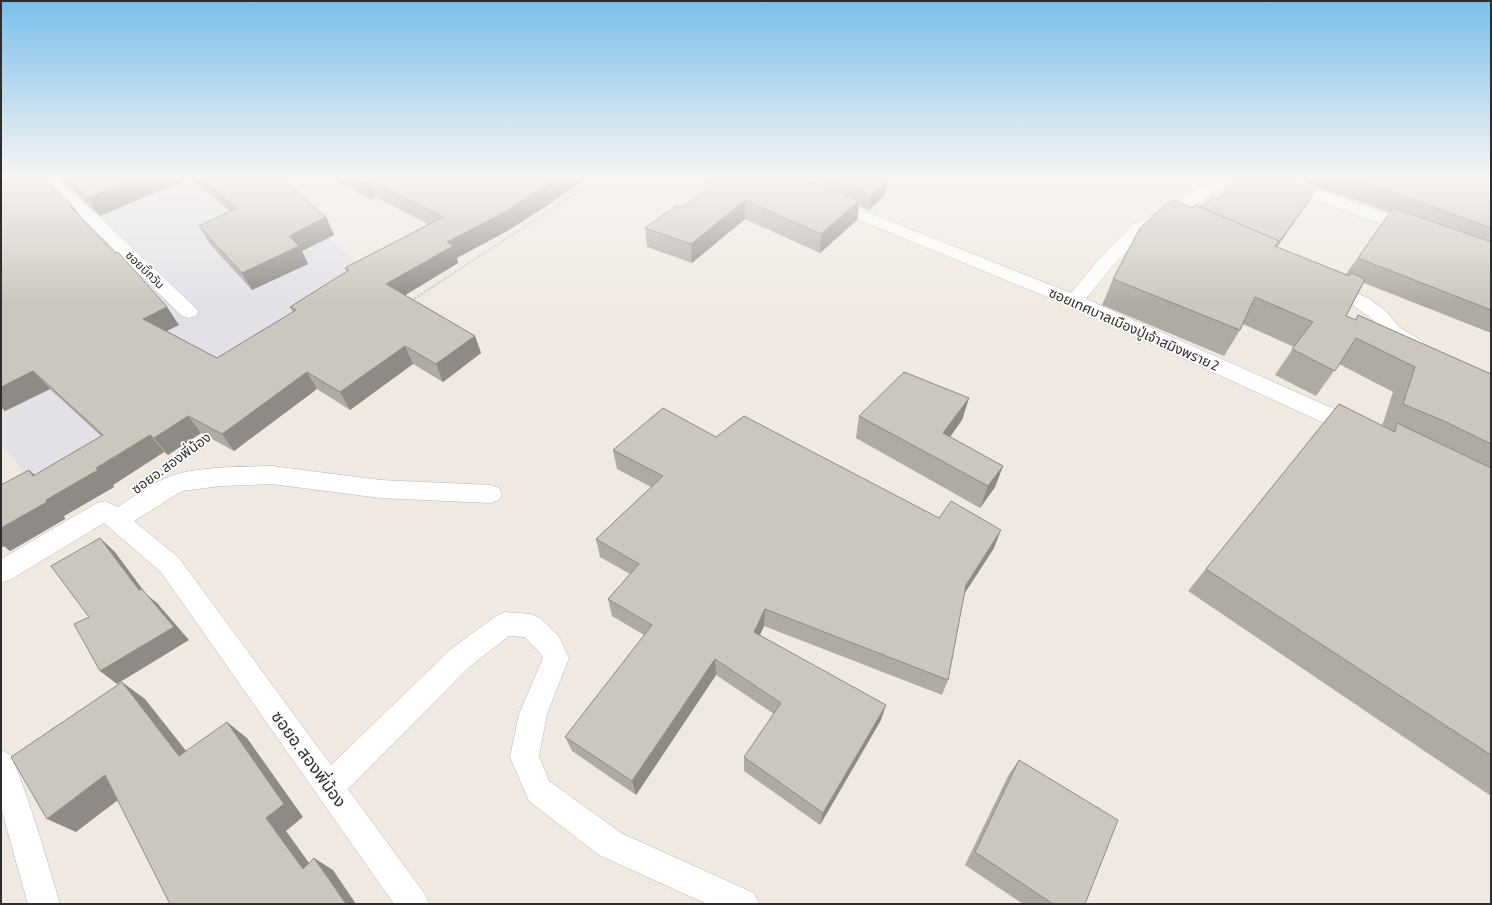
<svg xmlns="http://www.w3.org/2000/svg" width="1492" height="905" font-family="'Asap Condensed','Noto Sans Thai',sans-serif">
<style>
.industrial{fill:#e3e1e8}
.lines{fill:none;stroke-linecap:round;stroke-linejoin:round}
.minor-casing{stroke:#b4b7c1;stroke-width:1}
.path-far1{stroke:#c9c9c9;stroke-width:2;stroke-dasharray:2.5 1.5;stroke-linecap:butt}
.path{stroke:#c9c9c9;stroke-width:2.5;stroke-dasharray:3 2;stroke-linecap:butt}
.minor{fill:#fff;fill-rule:evenodd}
.wall{fill:#afaba4}
.shaded-wall{fill:#8e8b86}
.building{fill:#cbc7bf;stroke:#8e8b86}
.labels{text-anchor:middle;stroke-width:3.5;stroke-linejoin:round;paint-order:stroke}
.far-street-label{font-size:12px;fill:#2e2e2e;stroke:#fff}
.street-label{font-size:14px;fill:#2e2e2e;stroke:#fff}
.near-street-label{font-size:17px;fill:#2e2e2e;stroke:#fff}
</style>
<rect width="100%" height="100%" fill="#efe9e1"/>
<path class="industrial" d="M 1,178 L 251,178 L 371,272 L 29,479 L 1,442 Z"/>
<g class="lines">
<g class="minor-casing">
<g id="minor">
<path d="M 41,178 L 58,178 L 196,308 L 198,312 L 196,316 L 189,318 L 182,316 Z"/>
<path d="M 1215,178 L 1234,178 L 1174,219 L 1146,232 L 1113,265 L 1086,299 L 1366,423 L 1369,429 L 1366,435 L 1358,437 L 1350,435 L 1067,305 L 825,206 L 823,203 L 825,200 L 831,198 L 837,200 L 1071,293 L 1101,257 L 1134,224 L 1162,211 Z"/>
<path d="M 1263,178 L 1287,178 L 1419,226 L 1421,230 L 1419,234 L 1413,235 L 1407,234 L 1265,181 Z"/>
<path d="M 1327,281 L 1368,298 L 1386,311 L 1399,327 L 1422,341 L 1425,346 L 1422,351 L 1415,353 L 1408,351 L 1385,337 L 1372,319 L 1354,306 L 1321,291 L 1318,287 L 1321,283 Z"/>
<path d="M 272,466 L 380,480 L 491,485 L 499,488 L 502,494 L 499,500 L 491,503 L 380,498 L 272,484 L 221,486 L 182,491 L 134,521 L 179,558 L 331,765 L 451,649 L 496,616 L 505,612 L 531,614 L 540,618 L 558,635 L 569,658 L 547,714 L 539,756 L 549,781 L 621,833 L 754,893 L 759,904 L 707,904 L 599,855 L 529,801 L 510,757 L 519,714 L 543,658 L 540,653 L 525,637 L 509,636 L 469,667 L 348,789 L 424,893 L 429,904 L 394,904 L 161,572 L 104,523 L 10,580 L 1,583 L 1,559 L 97,503 L 105,501 L 118,507 C 134,496 152,483 171,476 C 198,466 243,467 272,466 Z"/>
<path d="M 1,750 L 11,755 C 31,803 45,854 60,904 L 28,904 L 1,808 Z"/>
</g>
</g>
<path class="path-far1" d="M 411,301 L 599,178"/>
<path class="path" d="M 184,454 L 210,435"/>
<use href="#minor" class="minor"/>
</g>
<g class="wall">
<path d="M 1,178 L 72,205 L 79,215 L 179,325 L 167,331 L 217,358 L 293,312 L 290,307 L 347,272 L 345,268 L 428,224 L 375,197 L 370,200 L 333,178 L 586,178 L 548,205 L 509,230 L 457,258 L 458,263 L 405,295 L 475,336 L 481,353 L 443,382 L 413,364 L 350,410 L 317,389 L 234,451 L 201,433 L 168,455 L 164,452 L 113,485 L 114,487 L 64,516 L 65,519 L 10,551 L 4,546 L 29,470 L 35,475 L 101,436 L 50,389 L 5,411 L 1,407 Z"/>
<path d="M 60,178 L 189,178 L 100,216 Z"/>
<path d="M 190,178 L 281,178 L 326,217 L 334,235 L 302,251 L 308,264 L 252,290 L 210,244 L 199,226 L 230,211 Z"/>
<path d="M 699,178 L 718,178 L 711,183 Z"/>
<path d="M 820,178 L 884,178 L 885,195 L 869,210 L 859,206 L 857,220 L 820,253 L 745,219 L 692,263 L 647,247 L 645,228 L 681,207 L 820,185 Z"/>
<path d="M 1310,178 L 1491,178 L 1491,333 L 1364,283 L 1346,316 L 1355,320 L 1358,315 L 1491,374 L 1491,796 L 1188,591 L 1339,404 L 1382,426 L 1393,392 L 1339,364 L 1316,396 L 1275,375 L 1294,347 L 1243,324 L 1240,330 L 1224,356 L 1102,305 L 1113,279 L 1192,208 L 1201,207 L 1218,199 L 1309,201 L 1277,247 L 1346,274 L 1390,213 L 1340,194 L 1339,195 L 1307,184 Z"/>
<path d="M 969,398 L 962,420 L 950,437 L 1003,466 L 995,487 L 980,508 L 856,438 L 859,416 Z"/>
<path d="M 716,437 L 994,548 L 964,594 L 948,680 L 942,695 L 764,626 L 760,635 L 881,720 L 820,825 L 744,771 L 744,757 L 774,714 L 716,675 L 636,795 L 572,751 L 565,737 L 644,635 L 612,616 L 608,599 L 630,574 L 600,557 L 596,539 L 651,487 L 617,469 L 613,450 Z"/>
<path d="M 1019,760 L 1085,904 L 1023,904 L 965,865 L 1008,776 Z"/>
</g>
<g class="shaded-wall">
<path d="M 137,178 L 189,178 L 100,216 L 88,198 Z"/>
<path d="M 558,178 L 586,178 L 548,205 L 509,230 L 457,258 L 458,263 L 394,302 L 386,284 L 447,242 Z"/>
<path d="M 711,178 L 718,178 L 711,183 Z"/>
<path d="M 369,180 L 375,197 L 370,200 L 363,183 Z"/>
<path d="M 888,180 L 885,195 L 869,210 L 871,195 Z"/>
<path d="M 1316,190 L 1309,201 L 1272,254 L 1279,242 Z"/>
<path d="M 745,200 L 745,219 L 692,263 L 691,244 Z"/>
<path d="M 859,201 L 857,220 L 820,253 L 821,234 Z"/>
<path d="M 72,205 L 85,223 L 70,206 Z"/>
<path d="M 326,217 L 334,235 L 302,251 L 308,264 L 252,290 L 242,273 L 289,236 Z"/>
<path d="M 167,307 L 179,325 L 156,336 L 143,319 Z"/>
<path d="M 475,336 L 481,353 L 443,382 L 436,364 Z"/>
<path d="M 405,346 L 413,364 L 350,410 L 340,392 Z"/>
<path d="M 33,371 L 50,389 L 5,411 L 1,407 L 1,387 Z"/>
<path d="M 307,372 L 317,389 L 234,451 L 222,434 Z"/>
<path d="M 969,398 L 962,420 L 937,455 L 943,433 Z"/>
<path d="M 188,416 L 201,433 L 168,455 L 154,438 Z"/>
<path d="M 150,435 L 164,452 L 113,485 L 114,487 L 64,516 L 65,519 L 10,551 L 4,546 L 1,548 L 1,528 Z"/>
<path d="M 1003,466 L 995,487 L 980,508 L 988,486 Z"/>
<path d="M 29,470 L 48,487 L 33,476 Z"/>
<path d="M 1001,530 L 994,548 L 959,602 L 966,585 Z"/>
<path d="M 100,538 L 115,552 L 146,594 L 157,603 L 189,640 L 117,684 L 100,671 L 139,590 Z"/>
<path d="M 765,609 L 764,626 L 754,648 L 754,632 Z"/>
<path d="M 715,659 L 716,675 L 636,795 L 632,781 Z"/>
<path d="M 122,682 L 145,699 L 202,771 L 179,756 Z"/>
<path d="M 886,705 L 881,720 L 820,825 L 823,813 Z"/>
<path d="M 227,722 L 247,738 L 303,817 L 286,831 L 322,881 L 303,869 L 266,818 Z"/>
<path d="M 105,775 L 131,790 L 76,832 L 47,819 Z"/>
<path d="M 314,858 L 333,870 L 356,904 L 346,904 Z"/>
</g>
<g class="building">
<path d="M 1,178 L 45,178 L 72,205 L 70,206 L 115,253 L 118,252 L 167,307 L 143,319 L 217,358 L 296,310 L 290,307 L 349,270 L 345,268 L 443,217 L 369,180 L 363,183 L 356,178 L 558,178 L 505,212 L 447,242 L 453,246 L 386,284 L 475,336 L 436,364 L 405,346 L 340,392 L 307,372 L 222,434 L 188,416 L 154,438 L 150,435 L 96,468 L 98,470 L 46,500 L 47,502 L 1,528 L 1,485 L 29,470 L 33,476 L 103,435 L 33,371 L 1,387 Z"/>
<path d="M 67,178 L 137,178 L 88,198 Z"/>
<path d="M 201,178 L 281,178 L 326,217 L 289,236 L 299,246 L 242,273 L 199,226 L 237,208 Z"/>
<path d="M 726,178 L 803,178 L 859,201 L 821,234 L 745,200 L 691,244 L 645,228 L 677,205 L 681,207 Z"/>
<path d="M 829,178 L 884,178 L 888,180 L 871,195 Z"/>
<path d="M 1238,178 L 1248,178 L 1257,181 L 1263,178 L 1283,178 L 1316,190 L 1279,242 L 1278,242 L 1279,241 L 1201,207 L 1213,197 L 1218,199 Z"/>
<path d="M 1354,178 L 1491,178 L 1491,228 Z"/>
<path d="M 1174,200 L 1192,208 L 1196,205 L 1279,241 L 1275,246 L 1349,276 L 1351,273 L 1365,279 L 1346,316 L 1356,320 L 1358,315 L 1491,374 L 1491,444 L 1444,421 L 1403,404 L 1415,367 L 1356,338 L 1335,371 L 1292,349 L 1313,322 L 1255,297 L 1240,330 L 1113,279 L 1140,228 L 1165,205 Z"/>
<path d="M 1393,208 L 1491,242 L 1491,310 L 1358,258 Z"/>
<path d="M 904,372 L 969,398 L 943,433 L 1003,466 L 988,486 L 859,416 Z"/>
<path d="M 1339,404 L 1395,432 L 1397,423 L 1491,468 L 1491,755 L 1206,569 Z"/>
<path d="M 663,408 L 716,437 L 744,416 L 939,518 L 951,501 L 1001,530 L 966,585 L 948,680 L 765,609 L 754,632 L 886,705 L 823,813 L 744,757 L 781,703 L 715,659 L 632,781 L 565,737 L 652,625 L 608,599 L 639,564 L 596,539 L 663,476 L 613,450 Z"/>
<path d="M 100,538 L 139,590 L 142,589 L 174,627 L 100,671 L 74,624 L 89,617 L 51,566 Z"/>
<path d="M 122,682 L 179,756 L 227,722 L 284,804 L 266,818 L 303,869 L 314,858 L 346,904 L 170,904 L 105,775 L 47,819 L 11,757 Z"/>
<path d="M 1019,760 L 1118,820 L 1085,904 L 1053,904 L 975,852 Z"/>
</g>
<linearGradient id="sky" x2="0" y2="1"><stop stop-color="#7abfeb"/><stop offset="0.58" stop-color="#f8f5f2"/><stop offset="1" stop-color="#f8f5f2" stop-opacity="0"/></linearGradient>
<rect width="1492" height="305" fill="url(#sky)"/>
<g class="labels">
<g class="far-street-label">
<text transform="translate(145 270) rotate(44)" y="4">ซอยบิ๊กวัน</text>
</g>
<g class="street-label">
<text transform="translate(1134 329) rotate(24)" y="5">ซอยเทศบาลเมืองปู่เจ้าสมิงพราย 2</text>
<text transform="translate(171 463) rotate(-36)" y="5">ซอยอ. สองพี่น้อง</text>
</g>
<g class="near-street-label">
<text transform="translate(309 759) rotate(54)" y="6">ซอยอ. สองพี่น้อง</text>
</g>
</g>
<rect width="1492" height="905" fill="none" stroke="#2e2e2e" stroke-width="4"/>
</svg>
